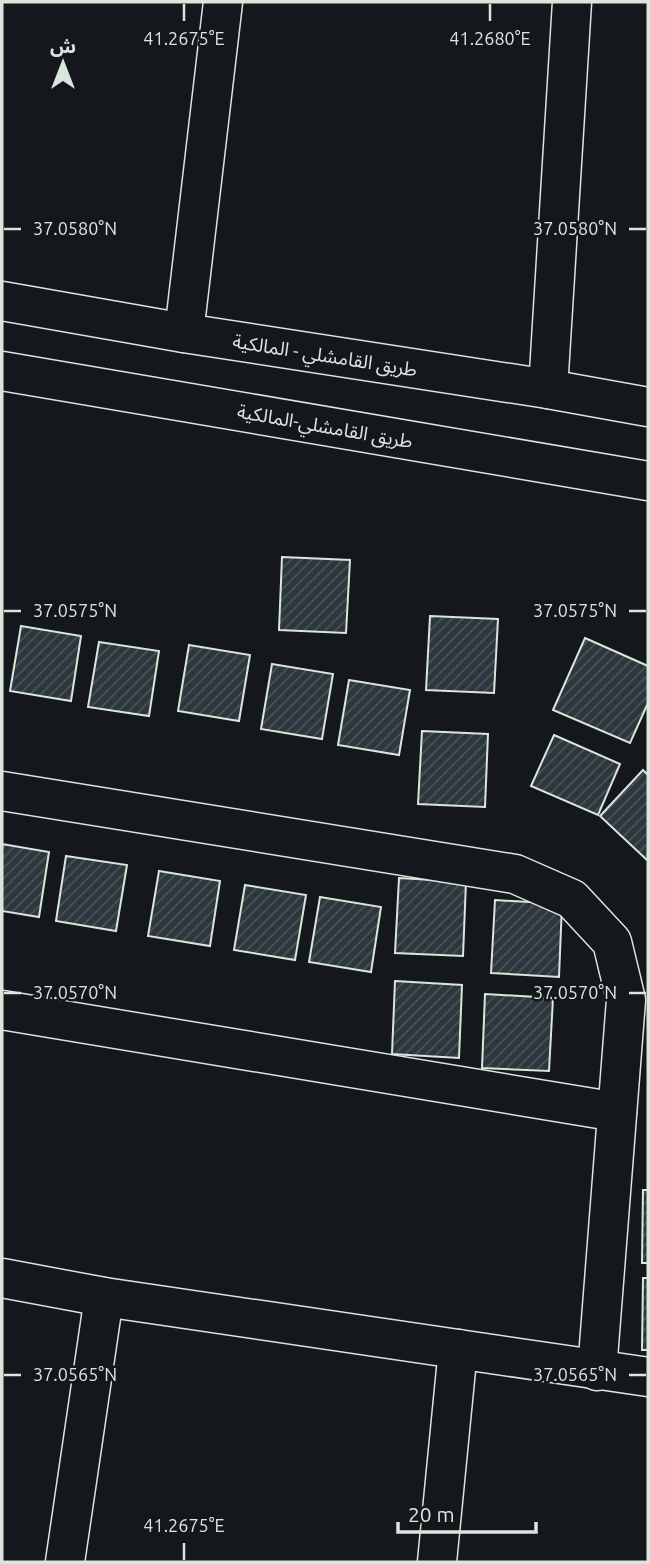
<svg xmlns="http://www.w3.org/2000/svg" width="650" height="1564" font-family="Ubuntu,'Noto Sans Arabic',sans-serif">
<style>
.building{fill:url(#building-hatch);stroke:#d8e6dc;stroke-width:2}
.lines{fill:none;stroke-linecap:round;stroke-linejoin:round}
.minor-casing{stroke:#d8e6dc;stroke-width:41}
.trunk-casing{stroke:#d8e6dc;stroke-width:41}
.minor{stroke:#14181c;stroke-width:38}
.trunk{stroke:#14181c;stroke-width:38}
.ticks{fill:none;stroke:#d8e6dc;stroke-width:2.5}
.labels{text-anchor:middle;stroke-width:5;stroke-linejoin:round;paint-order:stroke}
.street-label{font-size:19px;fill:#d8e6dc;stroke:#14181c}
.ticks-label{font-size:18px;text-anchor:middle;fill:#d8e6dc;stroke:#14181c;stroke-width:5;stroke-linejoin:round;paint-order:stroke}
</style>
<defs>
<pattern id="building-hatch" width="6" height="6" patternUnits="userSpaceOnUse" patternTransform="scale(1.75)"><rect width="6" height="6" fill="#2c363c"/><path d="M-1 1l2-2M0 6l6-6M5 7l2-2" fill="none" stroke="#4a5358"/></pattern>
</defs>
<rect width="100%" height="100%" fill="#14181c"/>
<g class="building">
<path d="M 282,557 L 350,560 L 346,633 L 279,630 Z"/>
<path d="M 430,616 L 498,619 L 494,693 L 426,690 Z"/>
<path d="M 21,626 L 81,636 L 71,701 L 10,691 Z"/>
<path d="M 585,638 L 648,666 L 648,703 L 630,743 L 553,710 Z"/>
<path d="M 99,642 L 159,651 L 149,716 L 88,707 Z"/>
<path d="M 189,645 L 250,655 L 239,721 L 178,711 Z"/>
<path d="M 272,664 L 333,674 L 322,739 L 261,729 Z"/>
<path d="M 349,680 L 410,690 L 399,755 L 338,745 Z"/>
<path d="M 422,731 L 488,734 L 485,807 L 418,804 Z"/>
<path d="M 554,735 L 620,764 L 598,815 L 531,786 Z"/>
<path d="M 643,770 L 648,775 L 648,861 L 600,816 Z"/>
<path d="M 2,844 L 49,852 L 39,917 L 2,911 Z"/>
<path d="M 66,856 L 127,865 L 116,931 L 56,921 Z"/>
<path d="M 159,871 L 220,881 L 210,946 L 148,936 Z"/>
<path d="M 399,878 L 466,882 L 463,956 L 395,953 Z"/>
<path d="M 245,885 L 306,895 L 295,960 L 234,950 Z"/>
<path d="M 320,897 L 381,907 L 371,972 L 309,962 Z"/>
<path d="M 495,900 L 562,904 L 559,977 L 491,973 Z"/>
<path d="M 395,981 L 462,985 L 459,1058 L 392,1054 Z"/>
<path d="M 485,994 L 553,998 L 549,1071 L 482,1068 Z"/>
<path d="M 643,1190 L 648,1190 L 648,1263 L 642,1263 Z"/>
<path d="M 643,1278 L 648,1278 L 648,1350 L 642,1350 Z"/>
</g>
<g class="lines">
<g class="minor-casing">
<g id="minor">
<path d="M 184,333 L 223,2"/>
<path d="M 548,389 L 572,2"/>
<path d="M 2,791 L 515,874 L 572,899 L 612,942 L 626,1000 L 597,1371"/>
<path d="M 2,1010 L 617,1112"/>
<path d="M 2,1278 L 104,1297 L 648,1377"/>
<path d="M 65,1562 L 104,1297"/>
<path d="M 437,1562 L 458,1349"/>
</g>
</g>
<g class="trunk-casing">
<g id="trunk">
<path d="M 2,301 L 184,333 L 548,389 L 648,407"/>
<path d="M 2,371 L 648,481"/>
</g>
</g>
<use href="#minor" class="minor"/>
<use href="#trunk" class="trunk"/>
</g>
<path class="ticks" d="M 184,4 L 184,21M 490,4 L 490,21M 4,229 L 21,229M 629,229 L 646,229M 4,611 L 21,611M 629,611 L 646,611M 4,993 L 21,993M 629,993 L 646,993M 4,1375 L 21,1375M 629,1375 L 646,1375M 184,1543 L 184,1560"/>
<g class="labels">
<g class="street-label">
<text transform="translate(325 355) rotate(9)" y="7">طريق القامشلي - المالكية</text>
<text transform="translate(325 426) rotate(10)" y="7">طريق القامشلي-المالكية</text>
</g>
</g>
<g class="ticks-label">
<text x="184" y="45">41.2675°E</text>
<text x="490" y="45">41.2680°E</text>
<text x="75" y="235">37.0580°N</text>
<text x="575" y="235">37.0580°N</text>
<text x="75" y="617">37.0575°N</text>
<text x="575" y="617">37.0575°N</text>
<text x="75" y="999">37.0570°N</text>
<text x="575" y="999">37.0570°N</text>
<text x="75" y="1381">37.0565°N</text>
<text x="575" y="1381">37.0565°N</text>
<text x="184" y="1532">41.2675°E</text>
</g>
<rect width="650" height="1564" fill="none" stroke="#d8e6dc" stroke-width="7"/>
<g transform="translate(63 63)" stroke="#14181c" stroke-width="5" paint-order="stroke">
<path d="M0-5L12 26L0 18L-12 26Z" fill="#d8e6dc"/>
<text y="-10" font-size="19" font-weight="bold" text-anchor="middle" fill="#d8e6dc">ش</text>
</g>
<path d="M398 1522v10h138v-10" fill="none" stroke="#d8e6dc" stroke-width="3.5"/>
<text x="408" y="1522" font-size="21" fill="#d8e6dc" stroke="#14181c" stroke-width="5" paint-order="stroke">20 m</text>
</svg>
